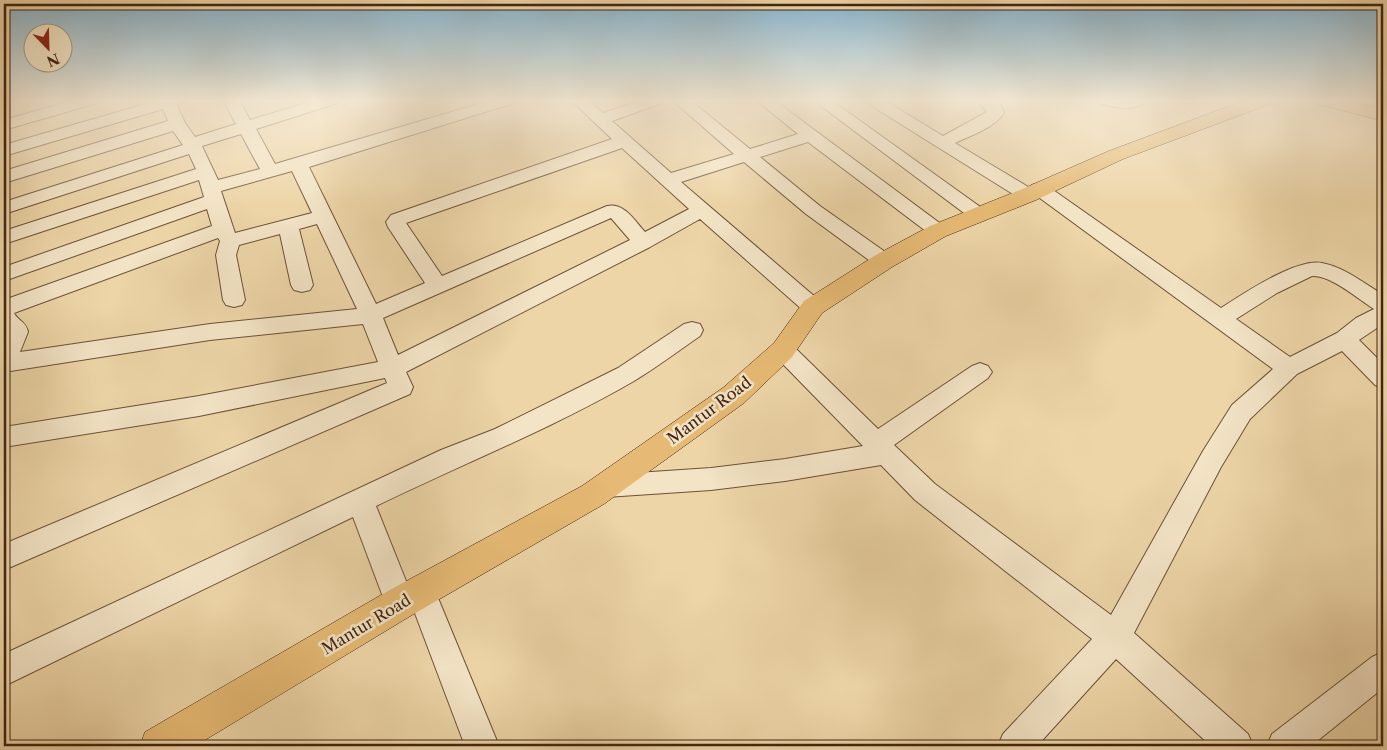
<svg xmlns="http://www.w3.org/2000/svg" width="1387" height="750" font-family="'Libre Caslon Text',serif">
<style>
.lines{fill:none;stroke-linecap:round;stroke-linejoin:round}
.minor-casing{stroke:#6c5137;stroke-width:2}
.major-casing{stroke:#412512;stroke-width:1}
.minor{fill:#f3e4c6;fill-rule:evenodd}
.major{fill:#e6ba74;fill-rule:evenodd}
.labels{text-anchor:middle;stroke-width:5;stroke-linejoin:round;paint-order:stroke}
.street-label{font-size:16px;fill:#412512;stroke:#f3e4c6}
</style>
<rect width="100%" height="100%" fill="#edd5a7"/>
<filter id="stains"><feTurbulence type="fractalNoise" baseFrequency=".004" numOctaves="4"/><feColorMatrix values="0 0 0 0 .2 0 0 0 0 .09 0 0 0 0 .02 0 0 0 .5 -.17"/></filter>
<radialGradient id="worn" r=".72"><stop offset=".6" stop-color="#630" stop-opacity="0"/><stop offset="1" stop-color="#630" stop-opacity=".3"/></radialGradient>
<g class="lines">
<g class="minor-casing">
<g id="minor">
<path d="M 74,100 L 99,100 L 97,103 L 4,130 L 4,120 Z"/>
<path d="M 159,100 L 184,100 L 182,103 L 177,105 L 185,123 L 195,137 L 236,124 L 223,100 L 239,100 L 250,120 L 316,100 L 340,100 L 338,103 L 256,129 L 275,164 L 492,100 L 516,100 L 514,103 L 309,167 L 376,304 L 425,283 L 388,227 L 386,222 L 391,215 L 612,139 L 571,100 L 588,100 L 603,113 L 641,100 L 664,100 L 662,103 L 612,121 L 671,173 L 734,154 L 672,100 L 690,100 L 750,149 L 798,134 L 756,100 L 774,100 L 945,227 L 948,231 L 945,235 L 938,237 L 931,235 L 808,142 L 760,157 L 820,206 L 891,256 L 894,261 L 891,266 L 884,268 L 877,266 L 806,214 L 744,162 L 681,182 L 821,302 L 824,307 L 821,312 L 813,315 L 805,312 L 700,219 L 650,247 L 406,372 L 413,387 L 410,394 L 4,570 L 4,544 L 387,383 L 385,378 L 199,416 L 4,447 L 4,427 L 199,396 L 378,362 L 363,324 L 210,340 L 4,372 L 4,336 L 6,332 L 4,330 L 4,300 L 212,226 L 207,209 L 4,281 L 4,267 L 204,197 L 199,180 L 4,244 L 4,231 L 196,169 L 189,154 L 4,214 L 4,202 L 183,145 L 173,131 L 4,183 L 4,171 L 168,121 L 163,109 L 4,156 L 4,145 ZM 241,134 L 260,169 L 218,180 L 202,146 ZM 622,148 L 689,209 L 645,232 C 635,221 624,202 607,206 L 442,276 L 406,223 ZM 292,171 L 312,213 L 235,233 L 221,191 ZM 611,218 L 630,240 L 398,355 L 383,318 ZM 317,224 L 357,309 L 210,324 L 20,352 L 28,332 C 26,321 18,321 14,313 L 218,238 L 220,241 L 216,255 L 223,300 L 226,305 L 234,307 L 242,305 L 245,300 L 236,255 L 239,245 L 280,234 L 291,285 L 294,290 L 302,292 L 310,290 L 313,285 L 299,229 Z"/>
<path d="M 813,100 L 831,100 L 986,211 L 989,215 L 986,219 L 979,221 L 972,219 Z"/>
<path d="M 865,100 L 884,100 L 943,136 L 987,112 L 977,100 L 995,100 L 1000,104 L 1004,113 C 994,128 972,135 955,143 L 1030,188 L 1032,185 L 1039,183 L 1046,185 L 1221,308 C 1243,294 1296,258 1322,263 C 1344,267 1364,283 1383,295 L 1383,324 L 1359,340 L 1383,364 L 1383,388 L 1375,385 L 1342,351 L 1297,374 L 1250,419 L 1221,467 L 1134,633 L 1248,734 L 1253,746 L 1211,746 L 1116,659 L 1037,746 L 998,746 L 1003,734 L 1092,639 L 915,500 L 881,465 L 785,481 L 711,490 L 606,497 L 597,494 L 593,486 L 597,478 L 606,475 L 711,468 L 785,459 L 863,446 L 775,356 L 771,350 L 775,344 L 783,342 L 791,344 L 878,429 L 972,366 L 980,363 L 988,366 L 992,372 L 988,378 L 894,445 L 935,484 L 1111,615 L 1203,451 L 1232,405 L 1273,369 L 1037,196 L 1035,199 L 1028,201 L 1021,199 L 867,103 ZM 1312,276 C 1331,275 1358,299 1374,309 L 1356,318 L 1337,333 L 1290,357 L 1236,319 L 1277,293 Z"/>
<path d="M 1097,100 L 1147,100 C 1138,113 1112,107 1099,103 Z"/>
<path d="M 692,322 L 700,324 L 703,330 L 700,336 C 678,351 657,367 634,381 C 551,429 462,464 376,506 L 408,586 L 411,581 L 421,577 L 431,581 L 499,746 L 465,746 L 413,608 L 411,613 L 400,617 L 389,613 L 353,517 L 4,686 L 4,654 L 441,450 L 495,429 L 618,368 L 684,324 Z"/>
<path d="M 1383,652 L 1383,688 L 1311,746 L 1267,746 L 1272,734 L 1372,657 Z"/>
</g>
</g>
<g class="major-casing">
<g id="major">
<path d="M 1246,100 L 1272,100 L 1270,104 L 1123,159 L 1036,200 L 946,236 L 892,267 L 822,313 L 792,357 L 744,403 L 604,504 L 412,615 L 195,746 L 140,746 L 145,732 L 388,591 L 582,486 L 724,387 L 774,343 L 804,301 L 876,255 L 930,226 L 1020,190 L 1109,151 Z"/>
<path d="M 1315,100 L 1346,100 L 1383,109 L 1383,121 L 1317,104 Z"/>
</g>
</g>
<use href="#minor" class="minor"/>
<use href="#major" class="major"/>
</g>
<linearGradient id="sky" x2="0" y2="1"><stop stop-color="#89b6d0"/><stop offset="0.49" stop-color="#f7ecd7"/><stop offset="1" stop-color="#f7ecd7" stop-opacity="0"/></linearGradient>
<rect width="1387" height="205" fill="url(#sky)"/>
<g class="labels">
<g class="street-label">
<text transform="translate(709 410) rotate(-37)" y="6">Mantur Road</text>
<text transform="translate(366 624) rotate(-31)" y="6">Mantur Road</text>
</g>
</g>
<rect width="1387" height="750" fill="none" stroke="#edd5a7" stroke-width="20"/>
<rect x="5" y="5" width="1377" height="740" fill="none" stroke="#412512" stroke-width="2.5"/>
<rect x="10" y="10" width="1367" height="730" fill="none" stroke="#412512"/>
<g transform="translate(48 48) rotate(157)"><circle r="24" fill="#f3e4c6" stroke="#ac987e"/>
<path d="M0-4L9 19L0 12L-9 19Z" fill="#8f2418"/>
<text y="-8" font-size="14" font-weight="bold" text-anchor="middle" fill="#412512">N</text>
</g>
<rect width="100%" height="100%" filter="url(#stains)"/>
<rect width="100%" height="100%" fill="url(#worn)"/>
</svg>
